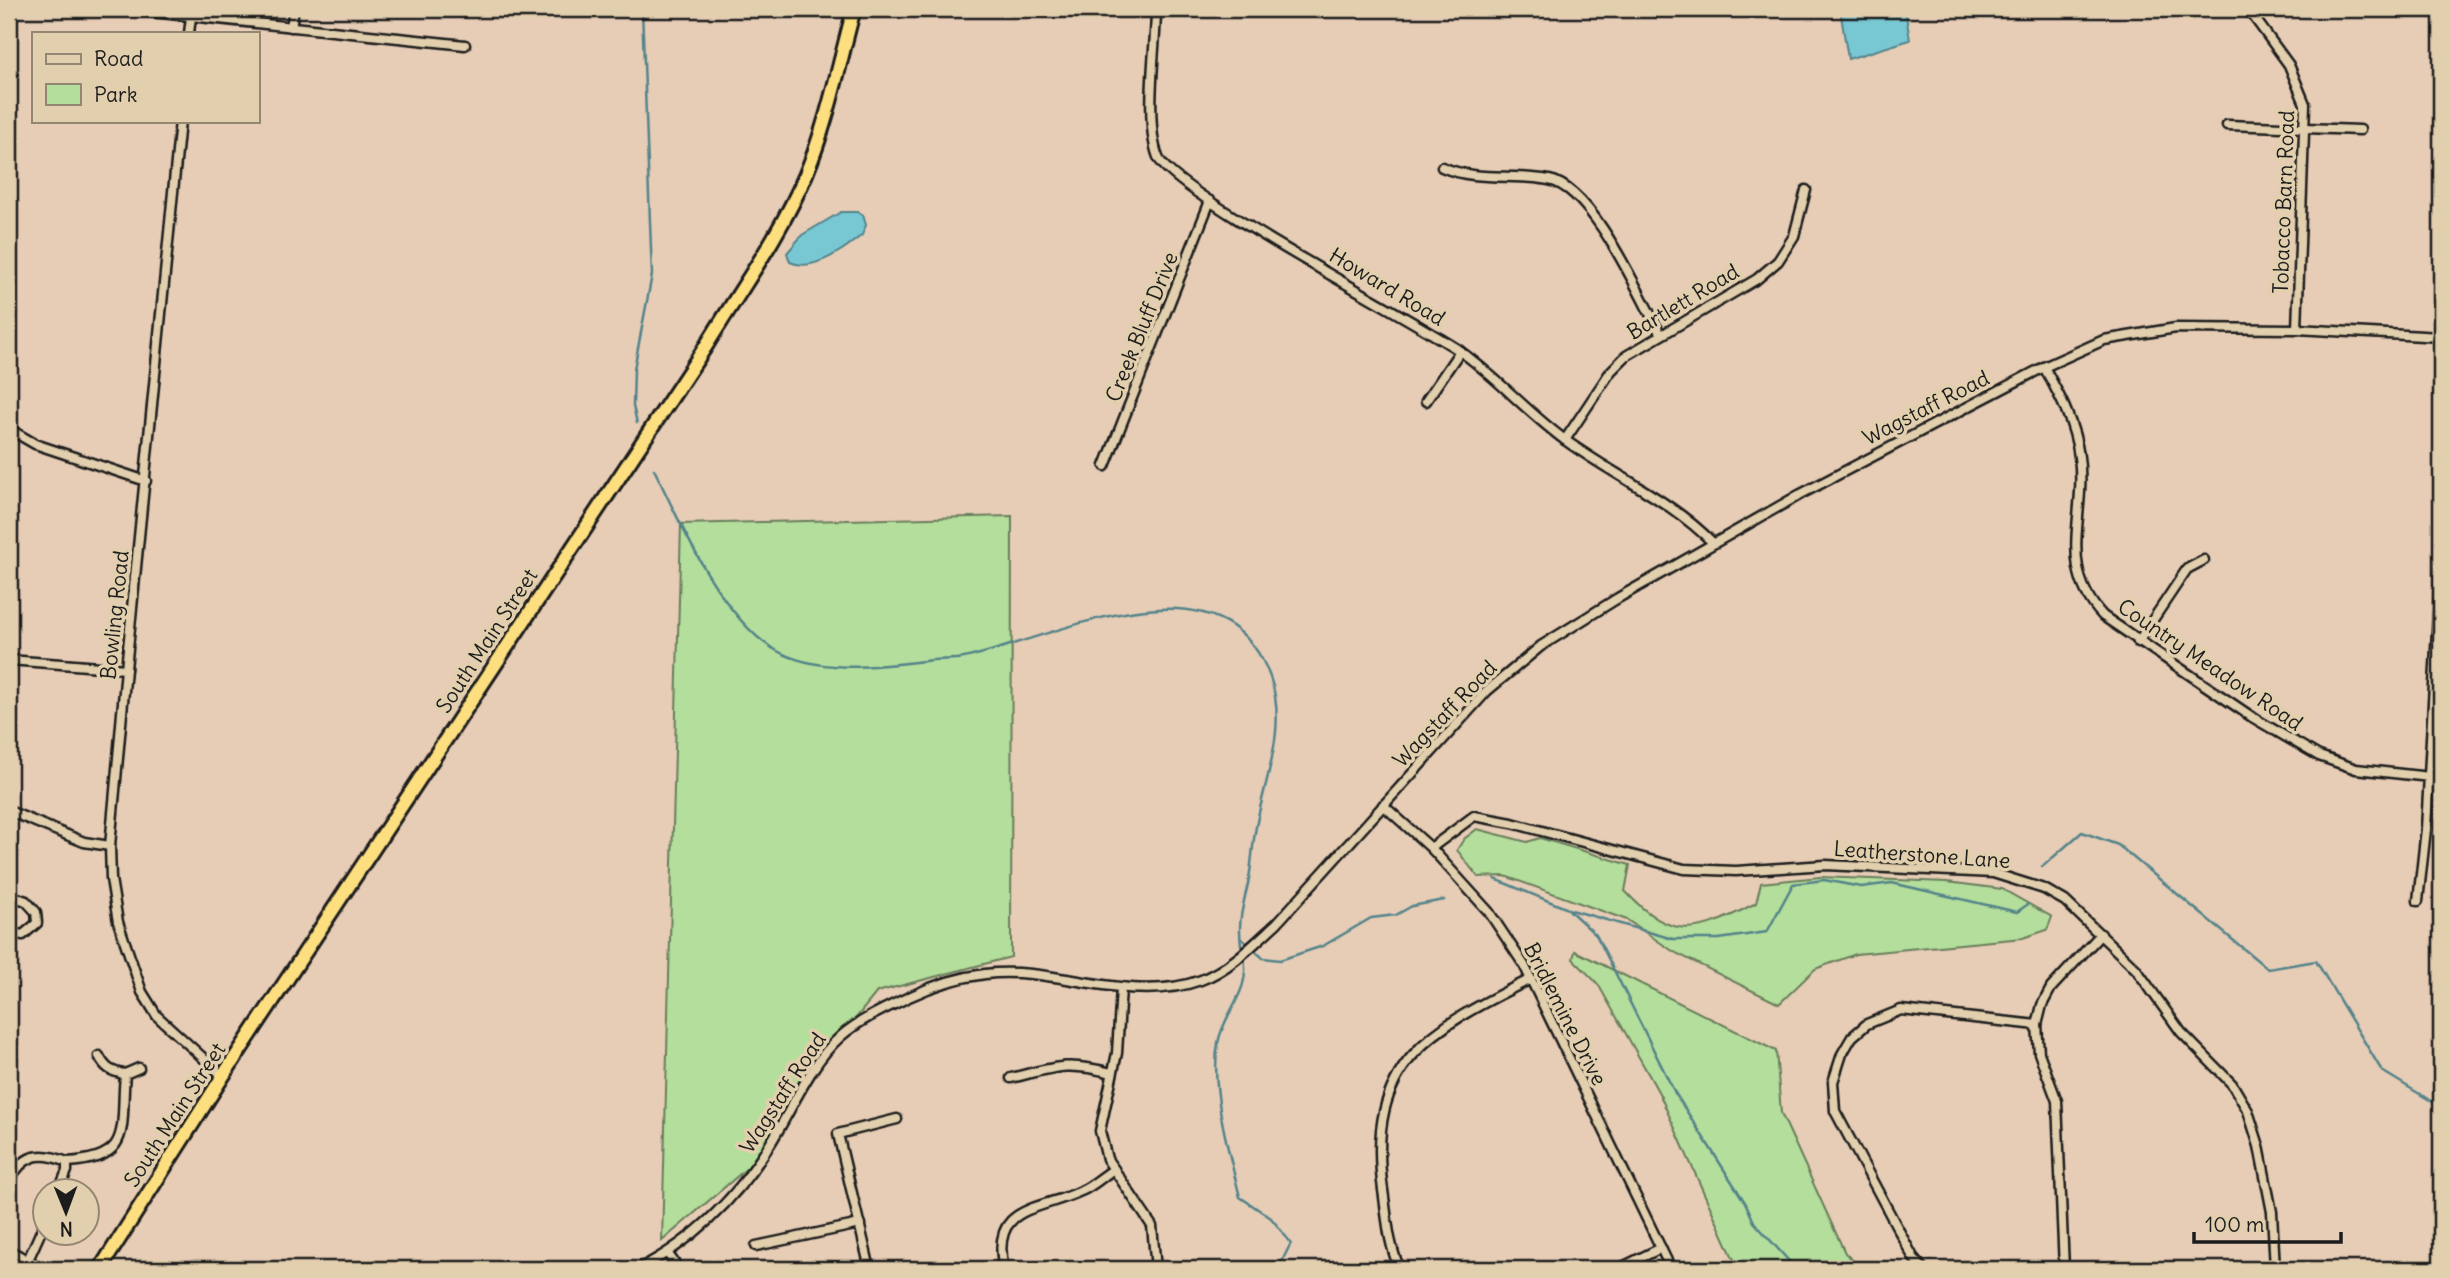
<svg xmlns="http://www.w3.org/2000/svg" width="2450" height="1278" font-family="Delius,sans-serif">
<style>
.green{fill:#b4de9b;stroke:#687d5c;stroke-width:2}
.water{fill:#78c8d4;stroke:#53838a;stroke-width:2}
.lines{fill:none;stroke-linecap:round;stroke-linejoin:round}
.stream{stroke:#53838a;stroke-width:2.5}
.minor-casing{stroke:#1c1c1c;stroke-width:13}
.trunk-casing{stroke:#1c1c1c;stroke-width:18}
.minor{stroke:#e2cfad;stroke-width:8}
.trunk{stroke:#fddf80;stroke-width:12}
.labels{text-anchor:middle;stroke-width:7;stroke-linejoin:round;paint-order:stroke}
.street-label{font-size:21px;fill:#1c1c1c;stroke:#e2cfad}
</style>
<rect width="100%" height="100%" fill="#e7cdb6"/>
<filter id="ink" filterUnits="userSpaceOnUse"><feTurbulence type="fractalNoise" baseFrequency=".0143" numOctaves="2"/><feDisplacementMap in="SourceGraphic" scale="14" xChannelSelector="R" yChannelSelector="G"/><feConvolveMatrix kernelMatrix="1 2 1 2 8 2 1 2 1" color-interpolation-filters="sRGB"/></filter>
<g filter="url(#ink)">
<g class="green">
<path d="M 1012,516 L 1011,957 L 877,992 L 809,1076 L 755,1161 L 662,1241 L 681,524 Z"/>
<path d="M 1477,829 L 1527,842 L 1540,838 L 1630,865 L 1625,891 C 1673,943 1698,933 1756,903 L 1761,883 L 1820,877 L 1947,882 L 2002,889 L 2052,917 L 2047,930 L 2023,938 L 1856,954 L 1815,969 L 1779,1004 L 1674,952 L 1627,920 L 1505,876 L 1478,877 L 1457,850 L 1464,839 Z"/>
<path d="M 1575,951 L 1776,1051 L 1781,1113 L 1845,1253 L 1862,1269 L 1738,1269 L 1659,1093 L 1598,984 L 1573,959 Z"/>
</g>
<g class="water">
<path d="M 1840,9 L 1905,9 L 1910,40 L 1848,59 Z"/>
<path d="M 841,212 L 857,212 L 863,215 L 866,225 L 862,235 C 845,249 813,273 790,262 L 787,253 L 802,235 Z"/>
</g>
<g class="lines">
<g class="stream">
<path d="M 637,423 L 633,406 L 634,369 L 652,275 L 642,9"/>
<path d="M 654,469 C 680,523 720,615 772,648 C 817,676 883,666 932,660 C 943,659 953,660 964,658 C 1052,639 1223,547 1270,677 C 1288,726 1265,778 1256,827 C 1252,846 1252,865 1248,884 C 1242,909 1237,925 1242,951"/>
<path d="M 2042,867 L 2082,832 L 2118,845 L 2268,969 L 2316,961 L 2382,1071 L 2441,1107"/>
<path d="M 1495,879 L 1568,909 L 1673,939 L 1719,939 L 1767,932 L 1793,884 L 1824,880 L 1861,887 L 1892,883 L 2017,912 L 2028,904"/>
<path d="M 1570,911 L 1596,935 L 1602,946 L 1675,1093 L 1746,1204 L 1754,1222 L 1796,1269"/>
<path d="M 1242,939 L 1263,958 L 1280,960 L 1323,946 L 1371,918 L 1396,915 L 1412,906 L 1444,900"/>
<path d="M 1244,958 C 1251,992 1224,1011 1218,1043 C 1210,1088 1229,1153 1240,1197 L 1271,1218 L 1291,1243 L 1278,1269"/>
</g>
<g class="minor-casing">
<g id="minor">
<path d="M 123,9 L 465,45"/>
<path d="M 1156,9 C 1156,48 1144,121 1158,157 C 1172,192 1413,319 1460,351 C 1498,378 1528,413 1565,440 C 1613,475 1671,500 1713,543"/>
<path d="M 2248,9 L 2289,65 L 2305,104 L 2297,329"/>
<path d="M 291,27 L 294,9"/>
<path d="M 189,33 L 192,9"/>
<path d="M 180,121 L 126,669 L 110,846 L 111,879 L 118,922 L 142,992 L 157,1016 L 223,1076"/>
<path d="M 2227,125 L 2360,130"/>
<path d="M 1442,167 C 1477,182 1513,173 1549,180 C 1593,188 1639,295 1660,333"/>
<path d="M 2044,367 C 2060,396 2075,424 2079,457 C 2087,515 2056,566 2103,616 L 2252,717 L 2319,756 L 2356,769 L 2430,777"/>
<path d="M 1426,401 L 1460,351"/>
<path d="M 9,429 L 35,444 L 146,481"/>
<path d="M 1565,440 L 1611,371 L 1626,356 L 1757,279 L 1778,261 L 1794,236 L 1806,190"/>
<path d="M 1105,466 L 1210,201"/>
<path d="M 2138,642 L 2187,569 L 2204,560"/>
<path d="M 9,660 L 126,669"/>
<path d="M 1383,805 L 1431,848 L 1489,912 L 1524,965 L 1671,1269"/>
<path d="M 9,811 L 84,842 L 110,846"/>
<path d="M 1431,848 L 1474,816 L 1512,823 L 1684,869 L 1736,871 L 1825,865 L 1993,873 L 2044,889 L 2065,901 L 2136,969 L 2181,1032 L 2232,1084 L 2248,1111 L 2259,1146 L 2272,1212 L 2275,1269"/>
<path d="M 9,895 L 26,901 L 36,912 L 37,923 L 23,935 L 9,933"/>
<path d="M 2418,901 L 2426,829 L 2441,558"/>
<path d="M 1121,988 L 1117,1053 L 1100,1131 L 1107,1159 L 1152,1226 L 1156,1269"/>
<path d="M 99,1056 C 105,1068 111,1072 125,1074"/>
<path d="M 1011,1078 C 1056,1067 1066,1061 1112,1073"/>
<path d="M 67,1162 C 134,1158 120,1129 125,1074 L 139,1068"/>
<path d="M 9,1181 C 23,1155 39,1150 67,1162 L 67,1171 L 59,1190"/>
<path d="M 756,1246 L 860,1224"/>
<path d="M 9,1250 L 43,1269"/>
<path d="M 668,1254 L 679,1269"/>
<path d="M 28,1260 L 46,1220"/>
<path d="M 638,1269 C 700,1238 745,1189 779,1129 C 797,1098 813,1061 840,1037 C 859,1020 886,1008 909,997 C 932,986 960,977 985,974 C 1057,965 1129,1006 1201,980 C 1230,969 1254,944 1277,923 L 1487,691 L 1541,646 L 1618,598 L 1801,494 L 2044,367 L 2104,340 L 2176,328 L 2297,329 L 2441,337"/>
<path d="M 870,1269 L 838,1134 L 897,1119"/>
<path d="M 1004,1269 C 989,1204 1040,1211 1081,1191 C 1093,1186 1103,1176 1114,1169"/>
<path d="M 1400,1269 C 1388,1244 1387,1217 1383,1190 C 1365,1063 1430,1029 1531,979"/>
<path d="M 1618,1269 L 1661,1248"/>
<path d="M 1923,1269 L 1913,1257 L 1835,1111 L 1833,1082 L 1842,1054 L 1852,1037 L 1867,1024 L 1901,1010 L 2037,1025"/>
<path d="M 2064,1269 L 2057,1101 L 2039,1053 L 2037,1025 L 2042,1005 L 2051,988 L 2101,934"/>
</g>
</g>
<g class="trunk-casing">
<path id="trunk" d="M 100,1269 L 223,1076 L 706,346 C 740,290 781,234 806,174 C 828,121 839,64 854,9"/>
</g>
<use href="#minor" class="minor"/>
<use href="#trunk" class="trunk"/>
</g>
</g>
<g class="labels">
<g class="street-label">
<text transform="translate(2284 202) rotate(-88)" y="7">Tobacco Barn Road</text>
<text transform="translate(1387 287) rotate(31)" y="7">Howard Road</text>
<text transform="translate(1683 302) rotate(-31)" y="7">Bartlett Road</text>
<text transform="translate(1142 327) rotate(-68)" y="7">Creek Bluff Drive</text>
<text transform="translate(1926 408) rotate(-27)" y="7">Wagstaff Road</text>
<text transform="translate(115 615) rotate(-84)" y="7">Bowling Road</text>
<text transform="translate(487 641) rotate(-57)" y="7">South Main Street</text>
<text transform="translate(2210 665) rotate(34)" y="7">Country Meadow Road</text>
<text transform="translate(1445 714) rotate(-46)" y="7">Wagstaff Road</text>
<text transform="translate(1922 855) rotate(4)" y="7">Leatherstone Lane</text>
<text transform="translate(1565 1014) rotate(63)" y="7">Bridlemine Drive</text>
<text transform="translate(783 1093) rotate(-57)" y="7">Wagstaff Road</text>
<text transform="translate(175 1115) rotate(-57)" y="7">South Main Street</text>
</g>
</g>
<rect width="2450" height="1278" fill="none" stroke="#e2cfad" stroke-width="35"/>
<rect x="18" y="18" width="2415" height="1243" fill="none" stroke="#1c1c1c" stroke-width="2.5" filter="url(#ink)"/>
<rect x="32" y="32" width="228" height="91" fill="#e2cfad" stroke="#938773" stroke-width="2"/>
<rect x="46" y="54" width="35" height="10" fill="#e2cfad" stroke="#938773" stroke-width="2"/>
<text x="94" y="66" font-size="21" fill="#1c1c1c">Road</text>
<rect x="46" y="84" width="35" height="21" fill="#b4de9b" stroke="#938773" stroke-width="2"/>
<text x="94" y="102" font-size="21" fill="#1c1c1c">Park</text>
<g transform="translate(66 1212) rotate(179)"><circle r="33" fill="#e2cfad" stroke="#938773" stroke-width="2"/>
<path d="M0-5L12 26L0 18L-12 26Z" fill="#1c1c1c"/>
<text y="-10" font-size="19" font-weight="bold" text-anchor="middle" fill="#1c1c1c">N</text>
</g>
<path d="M2194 1232v10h147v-10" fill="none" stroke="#1c1c1c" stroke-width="3.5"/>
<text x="2205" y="1232" font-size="21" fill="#1c1c1c" stroke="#e2cfad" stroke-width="5" paint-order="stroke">100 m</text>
</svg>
